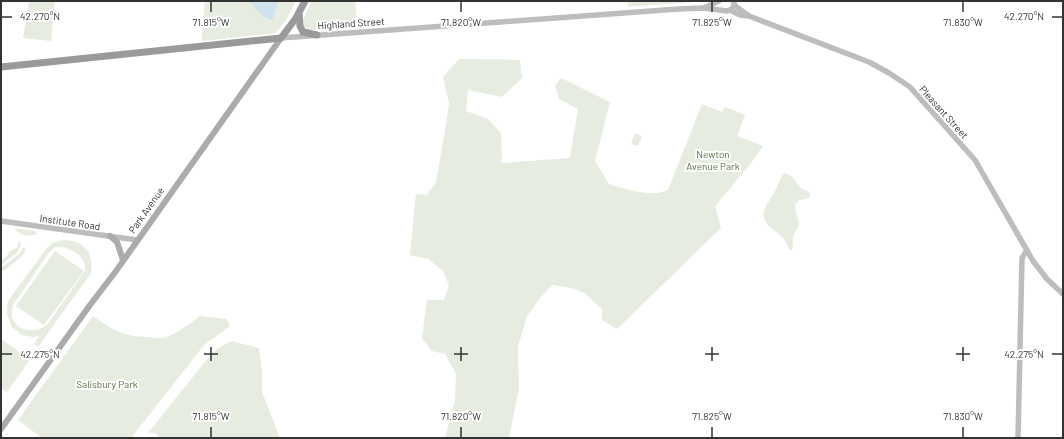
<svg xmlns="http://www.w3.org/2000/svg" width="1064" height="439" font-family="Barlow,sans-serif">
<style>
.green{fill:#e6ecdf;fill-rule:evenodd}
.water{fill:#cfe2ee}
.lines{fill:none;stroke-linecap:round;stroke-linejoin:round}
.secondary{stroke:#bdbdbd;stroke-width:5.5}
.primary{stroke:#ababab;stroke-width:6}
.highway{stroke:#9a9a9a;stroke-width:7}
.ticks{fill:none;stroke:#333;stroke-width:1.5}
.labels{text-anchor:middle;stroke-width:4;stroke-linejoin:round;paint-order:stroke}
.street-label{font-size:10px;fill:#333;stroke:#fff}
.park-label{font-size:10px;fill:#56703f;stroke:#fff}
.ticks-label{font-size:10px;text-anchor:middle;fill:#333;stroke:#fff;stroke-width:4;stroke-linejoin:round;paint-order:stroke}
</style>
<rect width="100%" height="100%" fill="#fff"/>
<g class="green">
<path d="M 29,1 L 55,1 L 51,41 L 23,38 Z"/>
<path d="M 205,1 L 296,1 L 286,20 L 276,33 L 202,41 L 202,35 Z"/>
<path d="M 312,1 L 355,1 L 357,26 L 351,28 L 308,30 L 304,26 L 303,20 Z"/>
<path d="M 628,1 L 706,1 L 628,7 Z"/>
<path d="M 459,59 L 520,60 L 522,78 L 502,97 L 468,90 L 466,111 L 488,119 L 501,133 L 502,163 L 570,158 L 578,109 L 559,99 L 555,85 L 561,78 L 610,102 L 595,161 L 609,184 C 626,189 651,198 668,190 L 702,104 L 722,112 L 725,107 L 745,115 L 737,136 L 763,146 L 752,162 L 715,206 L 721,228 L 617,329 L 602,320 L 602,309 L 583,292 L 567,287 L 552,285 L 541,297 L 527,316 L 518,346 L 519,388 L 509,438 L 445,438 L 455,400 L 456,374 L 445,354 L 432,351 L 422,338 L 427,300 L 444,300 L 449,285 L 443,271 L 428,259 L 410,255 L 416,194 L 427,195 L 436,182 L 445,131 L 449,103 L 443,77 Z"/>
<path d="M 635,133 L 642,136 L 638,146 L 631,144 Z"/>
<path d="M 784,173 C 793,175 794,180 799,186 C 802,189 807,190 810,193 L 810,197 L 806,199 L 799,200 L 795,205 C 795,213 799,219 799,225 C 798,229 794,233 793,237 C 792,242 794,245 792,250 L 790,250 C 787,245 786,241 782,237 C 773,228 759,223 765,208 C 768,201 773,196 776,189 C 779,183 780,178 784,173 Z"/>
<path d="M 14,228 L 35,231 L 37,234 C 29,238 20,235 14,228 Z"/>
<path d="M 19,240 L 21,245 L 17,253 L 1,265 L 1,260 L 6,257 L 10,251 L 17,248 Z"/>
<path d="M 62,240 C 84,240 94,252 91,273 L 38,347 L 34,344 L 39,336 L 33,337 L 22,335 L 12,327 L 7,314 L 7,306 L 8,301 L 47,248 L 52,243 ZM 56,247 C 70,246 87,256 85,271 L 47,325 C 29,338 6,326 13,305 L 50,251 Z"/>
<path d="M 24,247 L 26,250 L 21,257 L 4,271 L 1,270 L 1,268 L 19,254 Z"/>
<path d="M 55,251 L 84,271 L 44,325 L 16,306 Z"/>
<path d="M 93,316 C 112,330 123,336 147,337 C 152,337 158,339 163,338 C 177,334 189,324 200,316 L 226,319 L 230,326 L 204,345 L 131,438 L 42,438 L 18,420 Z"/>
<path d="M 1,339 L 29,359 L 29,361 L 7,392 L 1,388 Z"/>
<path d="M 231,341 L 259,348 L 262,373 L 262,392 L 280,438 L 160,438 C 157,433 153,432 148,433 L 212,353 L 219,348 Z"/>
</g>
<path class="water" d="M 250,1 L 278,1 L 273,18 L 271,20 C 264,18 254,8 250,1 Z"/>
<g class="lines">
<g class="secondary">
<path d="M 734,5 L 749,16"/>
<path d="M 704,8 L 719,1"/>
<path d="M 730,10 L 740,15 L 749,16 L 869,62 L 889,73 L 910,87 L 975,160 L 1033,261 L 1047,279 L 1063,294"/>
<path d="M 281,38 L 678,9 L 704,8 L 727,11 L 732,9 L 734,5 L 734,1"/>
<path d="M 1,221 L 137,240"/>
<path d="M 1018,438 L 1022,258 L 1027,250"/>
</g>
<g class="primary">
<path d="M 110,236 L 117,242 L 123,260"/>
<path d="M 1,429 L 90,305 L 116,271 L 281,38"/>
</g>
<g class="highway">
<path d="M 299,13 L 300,26 L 303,32 L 317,35"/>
<path d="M 1,67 L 281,38 L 296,18 L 305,1"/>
</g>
</g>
<path class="ticks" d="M 211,2 L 211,12M 461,2 L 461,12M 712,2 L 712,12M 963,2 L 963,12M 2,17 L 12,17M 1052,17 L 1062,17M 211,347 L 211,361M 461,347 L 461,361M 712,347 L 712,361M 963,347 L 963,361M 2,354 L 12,354M 204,354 L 218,354M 454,354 L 468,354M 705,354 L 719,354M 956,354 L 970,354M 1052,354 L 1062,354M 211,427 L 211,437M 461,427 L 461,437M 712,427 L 712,437M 963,427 L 963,437"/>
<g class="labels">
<g class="street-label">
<text transform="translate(351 23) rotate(-4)" y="4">Highland Street</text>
<text transform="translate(944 112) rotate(48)" y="4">Pleasant Street</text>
<text transform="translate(146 210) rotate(-55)" y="4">Park Avenue</text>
<text transform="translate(70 222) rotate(8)" y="4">Institute Road</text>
</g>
<g class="park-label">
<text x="713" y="158">Newton<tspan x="713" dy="12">Avenue Park</tspan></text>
<text x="107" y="388">Salisbury Park</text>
</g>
</g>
<g class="ticks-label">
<text x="1024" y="20">42.270°N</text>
<text x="40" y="20">42.270°N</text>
<text x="211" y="26">71.815°W</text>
<text x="461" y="26">71.820°W</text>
<text x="712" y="26">71.825°W</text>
<text x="963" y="26">71.830°W</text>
<text x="1024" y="358">42.275°N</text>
<text x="40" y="358">42.275°N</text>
<text x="211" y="420">71.815°W</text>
<text x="461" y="420">71.820°W</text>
<text x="712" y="420">71.825°W</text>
<text x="963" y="420">71.830°W</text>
</g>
<rect width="1064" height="439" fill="none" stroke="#333333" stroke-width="4"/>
</svg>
